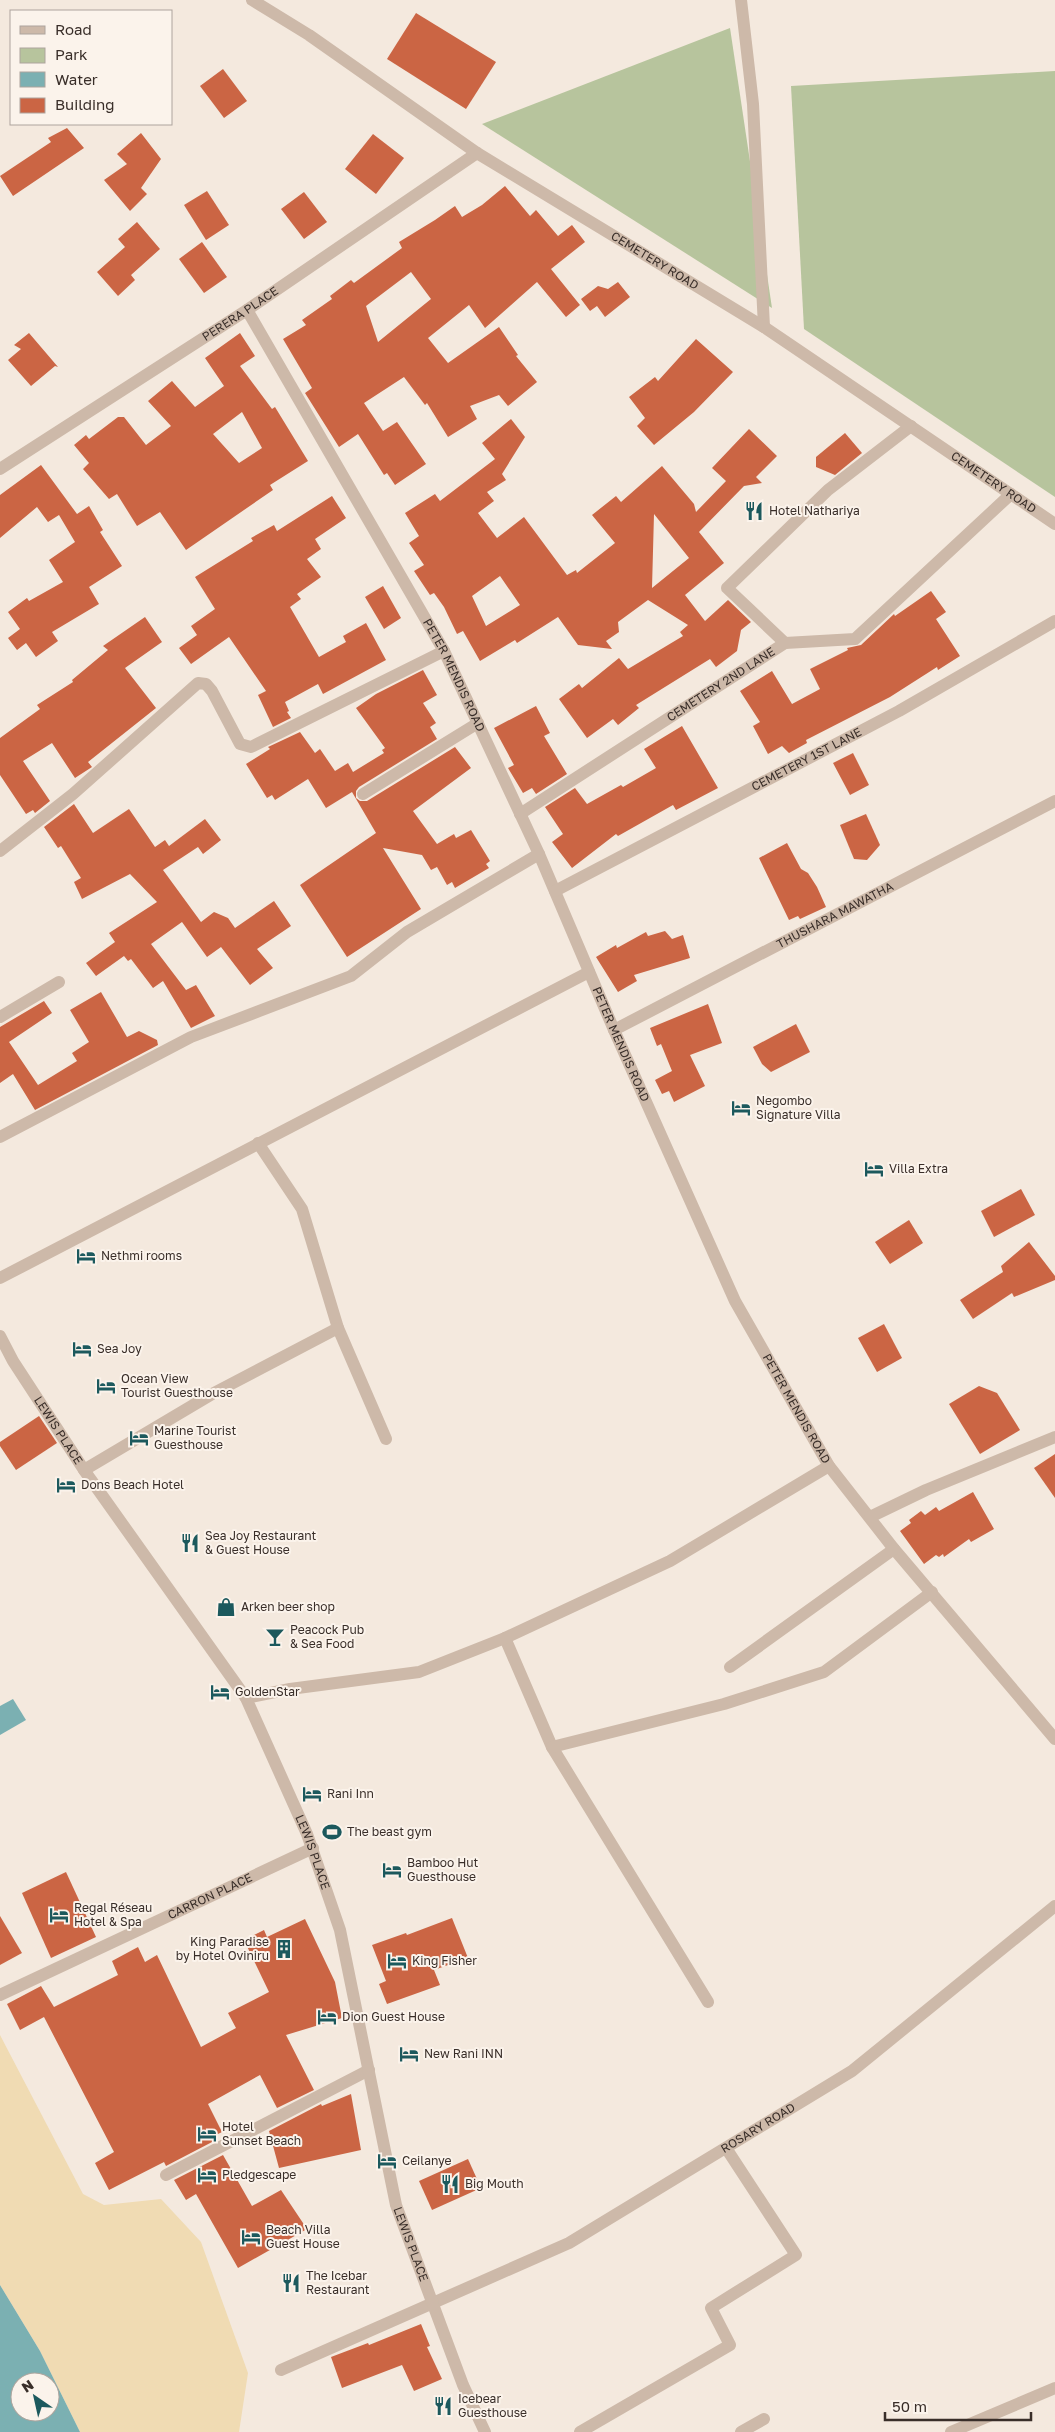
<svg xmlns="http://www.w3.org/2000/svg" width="1055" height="2432" font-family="'Golos Text',sans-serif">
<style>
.green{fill:#b7c49d}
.sand{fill:#f0dbb3}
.water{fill:#7bb0b2;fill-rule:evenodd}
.building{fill:#cb6544;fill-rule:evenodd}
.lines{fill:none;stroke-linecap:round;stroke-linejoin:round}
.minor{stroke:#cdb9a9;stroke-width:12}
.tertiary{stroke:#cdb9a9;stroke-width:12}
.labels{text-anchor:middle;stroke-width:4;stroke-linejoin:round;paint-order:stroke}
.street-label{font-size:12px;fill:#392e29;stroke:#fbf3eb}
.poi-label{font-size:12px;fill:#392e29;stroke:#fbf3eb;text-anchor:start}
</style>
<rect width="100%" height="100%" fill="#f4e9de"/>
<g class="green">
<path d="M 730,28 L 772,308 L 482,124 Z"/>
<path d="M 1055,71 L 1055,497 L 804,329 L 791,86 Z"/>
</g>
<path class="sand" d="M 0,2035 L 83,2194 L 104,2205 L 161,2199 L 201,2242 L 248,2373 L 239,2432 L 80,2432 L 40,2351 L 0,2285 Z"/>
<g class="water">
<path d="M 13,1699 L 26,1720 L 0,1735 L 0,1706 Z"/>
<path d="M 0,2285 L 40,2351 L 80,2432 L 0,2432 ZM 20,2382 L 50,2382 L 50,2412 L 20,2412 Z"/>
</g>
<g class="building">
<path d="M 416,13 L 496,62 L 466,109 L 387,59 Z"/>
<path d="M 223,69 L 247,101 L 224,118 L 200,86 Z"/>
<path d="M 67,128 L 84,148 L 13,196 L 0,176 L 51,142 L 48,138 Z"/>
<path d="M 141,133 L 161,159 L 141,188 L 147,194 L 130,211 L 104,180 L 127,164 L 117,154 Z"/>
<path d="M 373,134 L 404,158 L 376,194 L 345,169 Z"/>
<path d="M 505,186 L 530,216 L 536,210 L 558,236 L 572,225 L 585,242 L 551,269 L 580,305 L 566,317 L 537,282 L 485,328 L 469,305 L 428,338 L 448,363 L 499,327 L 518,355 L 516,356 L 537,382 L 508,406 L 499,395 L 470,406 L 477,419 L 448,437 L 427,403 L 425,405 L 404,377 L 364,403 L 383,431 L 397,422 L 426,464 L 395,485 L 387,473 L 384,475 L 358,434 L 339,447 L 305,393 L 312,388 L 283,339 L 306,325 L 302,320 L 332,299 L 330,296 L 351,280 L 354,283 L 402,248 L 399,242 L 435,220 L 455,206 L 462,217 L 482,205 ZM 411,272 L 431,299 L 378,342 L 366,306 Z"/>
<path d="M 207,191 L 229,225 L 206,240 L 184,205 Z"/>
<path d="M 304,192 L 327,222 L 304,239 L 281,209 Z"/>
<path d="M 137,222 L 160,249 L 131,275 L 135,280 L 118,296 L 97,272 L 125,247 L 118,239 Z"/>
<path d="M 202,242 L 227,277 L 204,293 L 179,259 Z"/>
<path d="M 618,282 L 630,297 L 605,317 L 597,306 L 590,311 L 581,299 L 598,286 L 608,289 Z"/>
<path d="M 29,333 L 58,367 L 55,366 L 31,386 L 8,360 L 21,349 L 14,345 Z"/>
<path d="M 240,333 L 255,356 L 240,366 L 272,409 L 275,407 L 308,461 L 270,485 L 273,490 L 186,550 L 160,512 L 137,526 L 117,494 L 109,499 L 83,469 L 89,463 L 74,445 L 86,435 L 89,439 L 118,417 L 124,417 L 146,445 L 171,426 L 148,401 L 172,381 L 195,407 L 224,386 L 205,358 ZM 242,412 L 262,448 L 239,463 L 213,434 Z"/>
<path d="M 696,339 L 733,372 L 694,412 L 654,445 L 637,426 L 645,418 L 629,397 L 655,377 L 658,381 Z"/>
<path d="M 511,419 L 525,437 L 502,474 L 506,480 L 487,492 L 494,501 L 478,513 L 497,538 L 524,517 L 567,575 L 576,570 L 577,573 L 615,543 L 592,515 L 616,496 L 621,502 L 662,466 L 694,504 L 696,512 L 726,481 L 712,468 L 749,429 L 777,456 L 756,477 L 762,483 L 744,486 L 699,532 L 724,563 L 685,595 L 705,621 L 728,600 L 751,622 L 741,630 L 737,651 L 716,667 L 710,659 L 636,705 L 639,708 L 618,725 L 613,719 L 587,738 L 559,699 L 579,684 L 582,688 L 619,658 L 628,669 L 683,636 L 680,632 L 688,625 L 648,600 L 618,622 L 619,632 L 606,641 L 612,649 L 578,645 L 558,617 L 517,643 L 515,640 L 480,661 L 463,631 L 457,634 L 444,607 L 434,593 L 430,595 L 414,571 L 424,565 L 409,543 L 419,536 L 405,513 L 435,494 L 440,501 L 495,459 L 482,443 ZM 654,514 L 689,558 L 652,588 ZM 500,576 L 520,605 L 486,626 L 472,596 Z"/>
<path d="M 845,433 L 862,453 L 835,475 L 816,467 L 816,457 Z"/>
<path d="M 41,465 L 77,514 L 89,506 L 103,530 L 100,532 L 122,566 L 89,587 L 99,604 L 52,632 L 58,641 L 36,657 L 26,643 L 17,650 L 8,638 L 20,629 L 8,612 L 27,598 L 29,601 L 63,582 L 49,560 L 75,542 L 59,515 L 48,522 L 37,507 L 0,538 L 0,495 Z"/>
<path d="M 332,496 L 346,518 L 315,539 L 321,549 L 307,559 L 321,577 L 297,594 L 301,599 L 290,607 L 319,657 L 346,642 L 343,636 L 366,623 L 386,660 L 323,694 L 318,684 L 285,702 L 289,711 L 287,712 L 291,718 L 273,727 L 258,695 L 266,691 L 229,637 L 191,664 L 179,648 L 197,635 L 191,626 L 215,609 L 195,577 L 253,541 L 251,538 L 274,525 L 277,531 Z"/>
<path d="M 383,586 L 401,618 L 384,629 L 365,597 Z"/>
<path d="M 931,591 L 946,612 L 936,619 L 960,656 L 938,670 L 937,667 L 890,697 L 806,740 L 807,743 L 789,753 L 782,746 L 768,754 L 753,726 L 760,722 L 740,691 L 772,671 L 792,704 L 820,689 L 810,669 L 848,650 L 847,648 L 861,645 L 894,614 L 895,616 Z"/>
<path d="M 145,617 L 162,642 L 125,668 L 156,708 L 88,762 L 92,767 L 75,778 L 52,743 L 23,761 L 50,801 L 35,813 L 33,810 L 26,814 L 0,775 L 0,738 L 40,709 L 37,705 L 73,682 L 72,680 L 108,650 L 103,646 Z"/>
<path d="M 423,670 L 437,695 L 423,703 L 436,723 L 430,727 L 437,739 L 359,787 L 356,791 L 356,798 L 360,801 L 367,801 L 455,747 L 471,768 L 413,811 L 437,844 L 454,834 L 456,838 L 471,830 L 490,861 L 486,864 L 489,868 L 455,888 L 452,882 L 447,885 L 437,867 L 431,870 L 422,855 L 383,848 L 421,909 L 347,957 L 300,885 L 376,833 L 352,792 L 326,808 L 308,779 L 275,800 L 272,795 L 267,798 L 246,764 L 270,749 L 268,747 L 300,732 L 315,753 L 320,749 L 335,771 L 348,763 L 353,772 L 384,753 L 382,750 L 385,748 L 356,708 L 376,694 Z"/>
<path d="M 536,706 L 550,733 L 544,736 L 567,774 L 536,794 L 532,788 L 523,793 L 508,768 L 514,765 L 494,728 Z"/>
<path d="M 682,726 L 718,788 L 676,810 L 673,805 L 618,836 L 616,834 L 572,868 L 552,842 L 563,834 L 545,807 L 575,788 L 587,804 L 621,785 L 623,787 L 656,768 L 644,749 Z"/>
<path d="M 853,753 L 869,785 L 850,795 L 833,763 Z"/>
<path d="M 74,804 L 93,833 L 129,809 L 155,847 L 165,840 L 169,846 L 205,819 L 221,840 L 203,854 L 198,847 L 163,870 L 201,922 L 214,912 L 228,918 L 235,928 L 274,901 L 291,926 L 257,949 L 273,968 L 250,985 L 221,947 L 207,957 L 182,922 L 151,944 L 186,990 L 196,985 L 215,1016 L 191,1028 L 163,981 L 153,988 L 131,959 L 128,961 L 124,956 L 96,976 L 86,963 L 115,942 L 109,933 L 157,902 L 130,874 L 82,899 L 74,882 L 81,878 L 61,846 L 58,848 L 44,827 Z"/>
<path d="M 866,814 L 880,845 L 867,860 L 854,859 L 840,825 Z"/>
<path d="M 787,843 L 801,869 L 808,873 L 817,887 L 826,907 L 800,919 L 798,916 L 789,920 L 759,858 Z"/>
<path d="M 665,931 L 672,939 L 683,935 L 690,958 L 634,975 L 637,981 L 618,992 L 596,957 L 616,945 L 617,948 L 646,932 L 648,936 Z"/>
<path d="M 101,992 L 127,1037 L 139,1031 L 157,1040 L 158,1045 L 35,1110 L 13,1074 L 0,1083 L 0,1027 L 44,1001 L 52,1013 L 9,1042 L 38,1085 L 77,1061 L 72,1053 L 89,1042 L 70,1010 Z"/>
<path d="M 708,1004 L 722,1043 L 690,1055 L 705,1086 L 674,1102 L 669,1091 L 662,1094 L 655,1080 L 672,1071 L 661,1044 L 657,1046 L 650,1028 Z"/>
<path d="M 796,1024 L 810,1052 L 771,1072 L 762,1064 L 753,1047 Z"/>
<path d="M 1021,1189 L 1035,1215 L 994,1237 L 981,1211 Z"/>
<path d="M 909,1220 L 923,1243 L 890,1264 L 875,1242 Z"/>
<path d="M 1029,1242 L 1055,1276 L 1055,1280 L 1014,1297 L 1012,1293 L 973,1319 L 960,1300 L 1003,1272 L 1001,1266 Z"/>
<path d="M 884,1324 L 902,1358 L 877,1372 L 858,1338 Z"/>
<path d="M 979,1386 L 997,1393 L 1020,1430 L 980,1454 L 949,1404 Z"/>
<path d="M 39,1416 L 57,1443 L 16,1470 L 0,1446 L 0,1442 Z"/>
<path d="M 1055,1454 L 1055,1498 L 1034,1468 Z"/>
<path d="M 973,1492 L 994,1529 L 971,1542 L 969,1539 L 944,1557 L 943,1554 L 939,1557 L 936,1555 L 924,1564 L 900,1531 L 911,1523 L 909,1520 L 921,1511 L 925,1515 L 936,1507 L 939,1511 Z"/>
<path d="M 66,1872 L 96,1937 L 51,1958 L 22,1893 Z"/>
<path d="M 0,1916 L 22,1953 L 0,1965 Z"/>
<path d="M 452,1918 L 468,1958 L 434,1970 L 440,1985 L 387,2004 L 379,1984 L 386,1981 L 372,1945 L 406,1933 L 407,1935 Z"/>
<path d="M 305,1919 L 335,1982 L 342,2018 L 286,2035 L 314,2090 L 277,2108 L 260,2075 L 208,2104 L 222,2132 L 212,2137 L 214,2141 L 166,2166 L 164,2162 L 109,2190 L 95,2163 L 114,2152 L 44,2017 L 20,2030 L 7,2004 L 41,1986 L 54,2007 L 118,1975 L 112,1961 L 138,1947 L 145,1962 L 157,1955 L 201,2047 L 236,2028 L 228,2013 L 269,1992 L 244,1940 L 264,1930 L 267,1937 Z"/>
<path d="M 351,2094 L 361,2150 L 279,2168 L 269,2131 L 321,2104 L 322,2106 Z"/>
<path d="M 223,2155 L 252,2206 L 281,2190 L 307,2229 L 238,2268 L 196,2194 L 186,2200 L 174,2180 Z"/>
<path d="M 468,2159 L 481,2188 L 432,2210 L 419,2181 Z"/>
<path d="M 421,2324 L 430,2346 L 427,2347 L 442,2379 L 414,2391 L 402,2365 L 342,2388 L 331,2357 L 368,2343 L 369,2345 Z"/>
</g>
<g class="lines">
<g class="minor">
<path d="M 741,0 L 753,104 L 764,327"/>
<path id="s1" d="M 247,310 L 444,651 L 539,854 L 614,1030 L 735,1301 L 829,1466 L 894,1549 L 1055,1739"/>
<path id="s2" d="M 0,469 L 247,310 L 477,153"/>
<path d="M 785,643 L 727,588 L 828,490 L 911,426"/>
<path d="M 363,794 L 478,723"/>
<path id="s3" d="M 520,814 L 785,643 L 855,639 L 1011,494"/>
<path d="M 0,851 L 73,794 L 198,683 L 206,684 L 212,691 L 240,744 L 251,747 L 444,651"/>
<path id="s4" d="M 555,891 L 899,711 L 1055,621"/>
<path d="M 0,1017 L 59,982"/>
<path id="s5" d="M 614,1030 L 1055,801"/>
<path d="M 0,1137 L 191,1037 L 351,976 L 407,932 L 539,854"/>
<path d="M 258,1143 L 302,1209 L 338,1328 L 386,1439"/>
<path d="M 0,1278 L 589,972"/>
<path d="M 84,1470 L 212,1394 L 338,1328"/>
<path d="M 870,1517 L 926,1490 L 1055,1437"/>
<path d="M 505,1638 L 552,1747 L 708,2002"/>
<path d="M 730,1667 L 894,1549"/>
<path d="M 246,1698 L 290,1689 L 419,1672 L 505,1638 L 670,1561 L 829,1466"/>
<path d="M 552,1747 L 724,1704 L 824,1672 L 932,1592"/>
<path id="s6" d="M 0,1995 L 313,1848"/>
<path d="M 166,2175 L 369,2070"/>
<path id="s7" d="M 281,2370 L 569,2243 L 852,2071 L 1055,1906"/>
<path d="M 580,2432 L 730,2345 L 711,2308 L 796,2255 L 726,2148"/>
<path d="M 741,2432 L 764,2419"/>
<path d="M 951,2432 L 1055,2388"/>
</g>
<g class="tertiary">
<path id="s8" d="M 252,0 L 309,35 L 477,153 L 764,327 L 1055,524"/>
<path id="s9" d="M 0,1336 L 13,1361 L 84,1470 L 246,1698 L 307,1834 L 340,1930 L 396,2205 L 463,2385 L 485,2432"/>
</g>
</g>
<defs>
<g id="restaurant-bare" transform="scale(1.5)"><path d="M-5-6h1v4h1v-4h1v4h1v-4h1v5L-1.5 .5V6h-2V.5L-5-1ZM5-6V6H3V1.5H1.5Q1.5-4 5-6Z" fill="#1c595d" stroke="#fbf3eb" stroke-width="2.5" paint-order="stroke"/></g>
<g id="hotel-bare" transform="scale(1.5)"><path d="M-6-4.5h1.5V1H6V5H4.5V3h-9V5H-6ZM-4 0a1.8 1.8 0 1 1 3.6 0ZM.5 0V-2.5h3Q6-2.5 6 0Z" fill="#1c595d" stroke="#fbf3eb" stroke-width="2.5" paint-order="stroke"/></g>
<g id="shop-bare" transform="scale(1.5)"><path d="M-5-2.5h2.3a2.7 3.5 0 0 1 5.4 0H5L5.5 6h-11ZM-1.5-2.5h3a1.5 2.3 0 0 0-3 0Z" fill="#1c595d" stroke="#fbf3eb" stroke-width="2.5" paint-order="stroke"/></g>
<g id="bar-bare" transform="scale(1.5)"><path d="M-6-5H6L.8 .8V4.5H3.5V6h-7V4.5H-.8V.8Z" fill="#1c595d" stroke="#fbf3eb" stroke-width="2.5" paint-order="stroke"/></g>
<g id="stadium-bare" transform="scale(1.5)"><path d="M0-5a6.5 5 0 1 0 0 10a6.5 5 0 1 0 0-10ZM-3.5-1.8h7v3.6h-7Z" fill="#1c595d" stroke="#fbf3eb" stroke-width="2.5" paint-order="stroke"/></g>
<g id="building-bare" transform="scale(1.5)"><path d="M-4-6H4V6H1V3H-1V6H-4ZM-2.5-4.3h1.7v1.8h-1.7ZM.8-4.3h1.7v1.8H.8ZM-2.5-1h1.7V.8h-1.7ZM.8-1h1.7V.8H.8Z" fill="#1c595d" stroke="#fbf3eb" stroke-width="2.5" paint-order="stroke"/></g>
</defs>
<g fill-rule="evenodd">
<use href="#restaurant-bare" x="754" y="511"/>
<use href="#hotel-bare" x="741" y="1108"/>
<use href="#hotel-bare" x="874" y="1169"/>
<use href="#hotel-bare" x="86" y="1256"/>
<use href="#hotel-bare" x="82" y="1349"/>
<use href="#hotel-bare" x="106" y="1386"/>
<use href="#hotel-bare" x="139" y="1438"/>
<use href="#hotel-bare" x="66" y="1485"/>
<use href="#restaurant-bare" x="190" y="1543"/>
<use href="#shop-bare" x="226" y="1607"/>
<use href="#bar-bare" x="275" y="1637"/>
<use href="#hotel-bare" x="220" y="1692"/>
<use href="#hotel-bare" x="312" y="1794"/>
<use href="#stadium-bare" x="332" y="1832"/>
<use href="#hotel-bare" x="392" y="1870"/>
<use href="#hotel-bare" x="59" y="1915"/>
<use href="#building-bare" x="284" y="1949"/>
<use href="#hotel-bare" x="397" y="1961"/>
<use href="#hotel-bare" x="327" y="2017"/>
<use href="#hotel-bare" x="409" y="2054"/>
<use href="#hotel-bare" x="207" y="2134"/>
<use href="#hotel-bare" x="387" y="2161"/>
<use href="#hotel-bare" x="207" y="2175"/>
<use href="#restaurant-bare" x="450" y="2184"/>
<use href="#hotel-bare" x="251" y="2237"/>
<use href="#restaurant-bare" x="291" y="2283"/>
<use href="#restaurant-bare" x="443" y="2406"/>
</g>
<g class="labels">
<g class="street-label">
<text dy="4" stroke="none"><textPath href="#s8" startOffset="480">CEMETERY ROAD</textPath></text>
<text dy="4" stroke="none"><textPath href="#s2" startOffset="286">PERERA PLACE</textPath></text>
<text dy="4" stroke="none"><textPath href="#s8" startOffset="885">CEMETERY ROAD</textPath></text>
<text dy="4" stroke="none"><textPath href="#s1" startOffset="420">PETER MENDIS ROAD</textPath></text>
<text dy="4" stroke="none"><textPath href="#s3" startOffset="239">CEMETERY 2ND LANE</textPath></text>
<text dy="4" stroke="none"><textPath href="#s4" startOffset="284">CEMETERY 1ST LANE</textPath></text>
<text dy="4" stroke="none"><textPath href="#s5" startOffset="249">THUSHARA MAWATHA</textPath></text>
<text dy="4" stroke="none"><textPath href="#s1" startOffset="825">PETER MENDIS ROAD</textPath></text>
<text dy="4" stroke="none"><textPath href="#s1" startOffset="1230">PETER MENDIS ROAD</textPath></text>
<text dy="4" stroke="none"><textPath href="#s9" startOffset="111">LEWIS PLACE</textPath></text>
<text dy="4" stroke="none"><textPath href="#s9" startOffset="606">LEWIS PLACE</textPath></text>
<text dy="4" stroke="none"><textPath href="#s6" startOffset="232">CARRON PLACE</textPath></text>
<text dy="4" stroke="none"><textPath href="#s7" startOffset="536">ROSARY ROAD</textPath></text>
<text dy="4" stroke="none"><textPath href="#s9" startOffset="1011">LEWIS PLACE</textPath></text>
</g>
<g class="poi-label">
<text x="769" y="515">Hotel Nathariya</text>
<text x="756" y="1105">Negombo<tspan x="756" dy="14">Signature Villa</tspan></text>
<text x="889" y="1173">Villa Extra</text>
<text x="101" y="1260">Nethmi rooms</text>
<text x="97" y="1353">Sea Joy</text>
<text x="121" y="1383">Ocean View<tspan x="121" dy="14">Tourist Guesthouse</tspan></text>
<text x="154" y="1435">Marine Tourist<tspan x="154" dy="14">Guesthouse</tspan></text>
<text x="81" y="1489">Dons Beach Hotel</text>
<text x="205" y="1540">Sea Joy Restaurant<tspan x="205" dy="14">&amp; Guest House</tspan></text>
<text x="241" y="1611">Arken beer shop</text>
<text x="290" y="1634">Peacock Pub<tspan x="290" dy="14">&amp; Sea Food</tspan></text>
<text x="235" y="1696">GoldenStar</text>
<text x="327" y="1798">Rani Inn</text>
<text x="347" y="1836">The beast gym</text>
<text x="407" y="1867">Bamboo Hut<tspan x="407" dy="14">Guesthouse</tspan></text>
<text x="74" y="1912">Regal Réseau<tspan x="74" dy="14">Hotel &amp; Spa</tspan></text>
<text x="269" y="1946" text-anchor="end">King Paradise<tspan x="269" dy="14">by Hotel Oviniru</tspan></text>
<text x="412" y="1965">King Fisher</text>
<text x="342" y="2021">Dion Guest House</text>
<text x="424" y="2058">New Rani INN</text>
<text x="222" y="2131">Hotel<tspan x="222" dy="14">Sunset Beach</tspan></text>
<text x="402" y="2165">Ceilanye</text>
<text x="222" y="2179">Pledgescape</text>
<text x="465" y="2188">Big Mouth</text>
<text x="266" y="2234">Beach Villa<tspan x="266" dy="14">Guest House</tspan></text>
<text x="306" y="2280">The Icebar<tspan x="306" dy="14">Restaurant</tspan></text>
<text x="458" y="2403">Icebear<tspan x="458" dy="14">Guesthouse</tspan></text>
</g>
</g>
<rect x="10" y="10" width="162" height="115" fill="#fbf3eb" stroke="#ada49d"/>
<rect x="20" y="26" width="25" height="8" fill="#cdb9a9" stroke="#ada49d"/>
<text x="55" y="35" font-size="15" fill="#392e29">Road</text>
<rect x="20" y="48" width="25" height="15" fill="#b7c49d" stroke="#ada49d"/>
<text x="55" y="60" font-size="15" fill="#392e29">Park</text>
<rect x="20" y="72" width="25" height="15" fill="#7bb0b2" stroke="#ada49d"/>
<text x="55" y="85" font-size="15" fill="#392e29">Water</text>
<rect x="20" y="98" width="25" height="15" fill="#cb6544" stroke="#ada49d"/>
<text x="55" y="110" font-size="15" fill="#392e29">Building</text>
<g transform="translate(35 2397) rotate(326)"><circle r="24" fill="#fbf3eb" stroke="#ada49d"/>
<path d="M0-4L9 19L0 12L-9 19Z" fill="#1c595d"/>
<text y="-8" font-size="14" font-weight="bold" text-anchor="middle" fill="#392e29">N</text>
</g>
<path d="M885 2412v8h146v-8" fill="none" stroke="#392e29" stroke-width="2.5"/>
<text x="892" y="2412" font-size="15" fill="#392e29" stroke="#fbf3eb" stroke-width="4" paint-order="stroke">50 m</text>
</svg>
